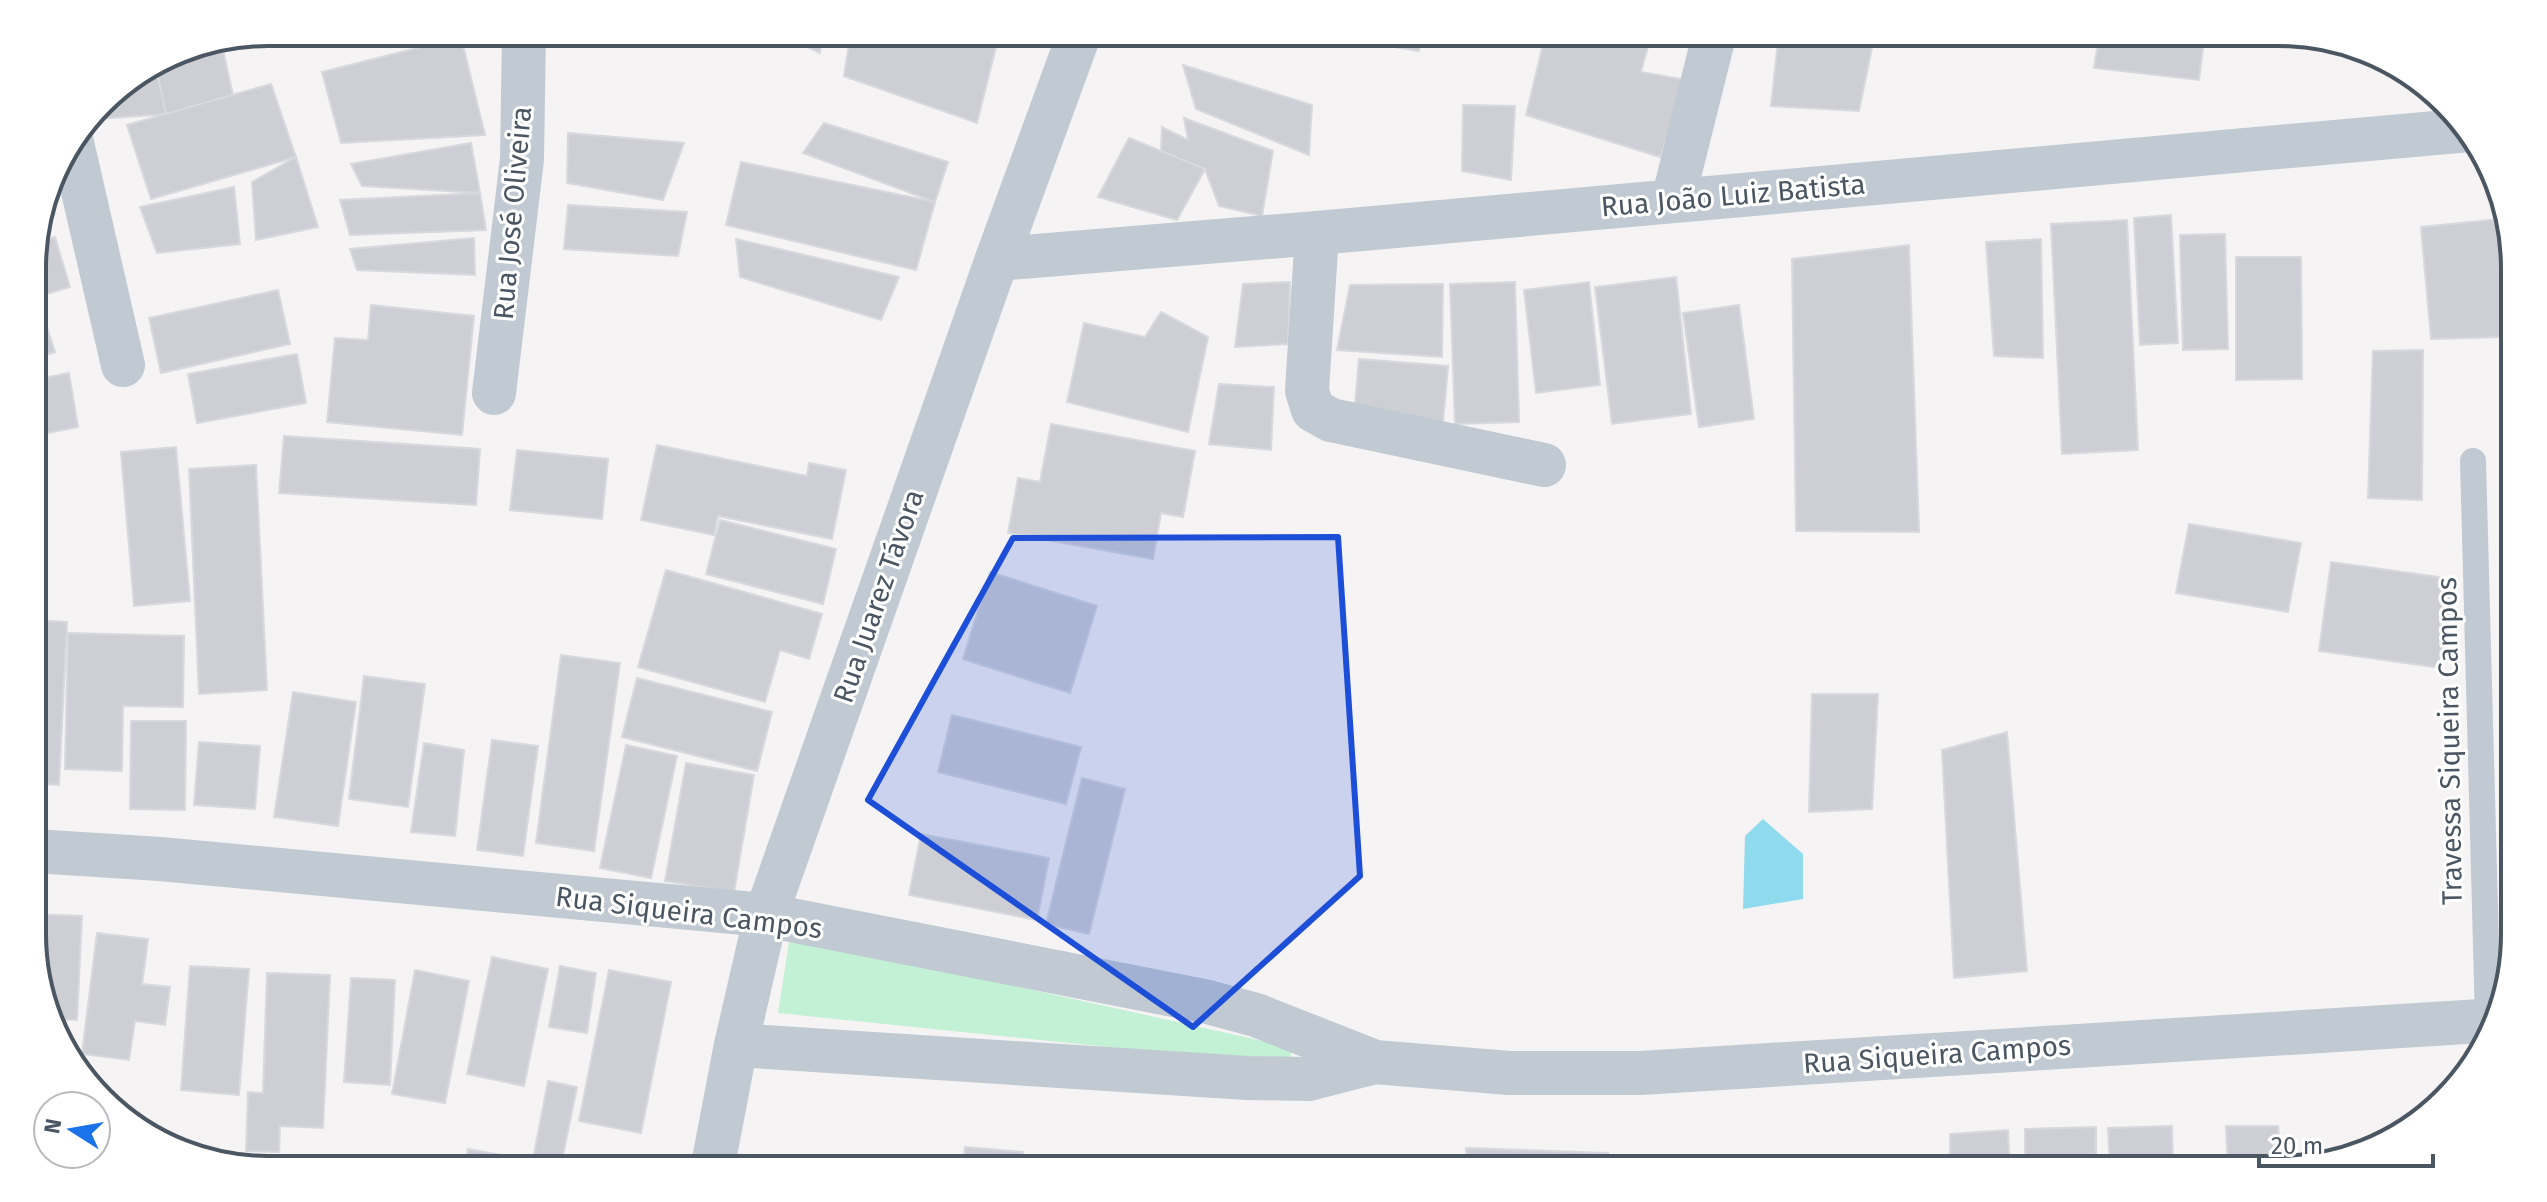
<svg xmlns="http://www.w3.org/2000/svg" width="2547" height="1202" font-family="'Fira Sans',sans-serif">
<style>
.green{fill:#c3f1d5}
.water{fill:#90daee}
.building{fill:#cdcfd5;stroke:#d7d9de;stroke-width:2}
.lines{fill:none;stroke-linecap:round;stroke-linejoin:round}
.service{stroke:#c1cad2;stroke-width:26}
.minor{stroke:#c1cad2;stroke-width:44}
.marked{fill:#1d4ed8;fill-opacity:0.2;stroke:#1d4ed8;stroke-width:6;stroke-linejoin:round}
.labels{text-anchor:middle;stroke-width:6;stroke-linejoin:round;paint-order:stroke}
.street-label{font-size:28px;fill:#4a5661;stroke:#fff}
.rim{fill:none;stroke:#4a5661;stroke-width:4}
</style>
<rect width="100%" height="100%" fill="#f5f3f3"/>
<path class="green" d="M 790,936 L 1281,1045 L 1292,1051 L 1290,1059 L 1284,1065 L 778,1013 Z"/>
<path class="water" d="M 1763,819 L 1803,854 L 1803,899 L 1743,909 L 1745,836 Z"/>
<g class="building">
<path d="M 268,32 L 276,32 L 276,36 L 254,35 Z"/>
<path d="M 350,32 L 441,32 L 358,45 Z"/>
<rect x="587" y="32" width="171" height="4"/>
<path d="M 782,32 L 822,32 L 820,53 L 782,35 Z"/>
<path d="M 851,32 L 983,32 L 999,35 L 977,123 L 844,76 Z"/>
<path d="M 1306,32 L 1422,32 L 1419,51 Z"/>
<path d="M 1546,32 L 1652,32 L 1641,72 L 1686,80 L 1660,157 L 1526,115 Z"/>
<path d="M 1779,32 L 1800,32 L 1872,48 L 1859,111 L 1771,106 Z"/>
<path d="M 2100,32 L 2205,32 L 2199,80 L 2094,68 Z"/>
<path d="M 461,37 L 485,135 L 341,143 L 322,72 Z"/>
<path d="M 221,41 L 233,95 L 166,114 L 155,64 L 178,50 Z"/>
<path d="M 155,64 L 166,114 L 98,119 L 97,111 L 112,91 Z"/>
<path d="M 1183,65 L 1312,105 L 1309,155 L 1196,109 Z"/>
<path d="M 271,84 L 296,157 L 151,199 L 127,125 Z"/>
<path d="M 1463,105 L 1515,106 L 1511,180 L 1462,171 Z"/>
<path d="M 1184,118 L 1273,151 L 1262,216 L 1219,206 L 1205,169 L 1161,151 L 1162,127 L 1188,140 Z"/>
<path d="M 824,123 L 948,162 L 935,202 L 803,153 Z"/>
<path d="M 568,133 L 684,143 L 663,200 L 567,183 Z"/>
<path d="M 1129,138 L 1205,169 L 1177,220 L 1098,197 Z"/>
<path d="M 471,143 L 480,193 L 362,186 L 351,164 Z"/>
<path d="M 296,157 L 318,227 L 256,240 L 252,182 Z"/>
<path d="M 741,162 L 935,202 L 916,270 L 726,225 Z"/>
<path d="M 234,187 L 240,244 L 157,253 L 140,207 Z"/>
<path d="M 480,193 L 486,230 L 350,235 L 340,200 Z"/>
<path d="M 568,205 L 687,212 L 678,256 L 564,249 Z"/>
<path d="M 2171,215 L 2178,343 L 2140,345 L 2134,218 Z"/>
<path d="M 2499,219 L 2504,337 L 2431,339 L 2421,227 Z"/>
<path d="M 2127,220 L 2138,450 L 2062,454 L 2051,224 Z"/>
<path d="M 2225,234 L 2228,349 L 2183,350 L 2180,235 Z"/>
<path d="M 55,237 L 70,287 L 33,298 L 33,252 L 35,243 Z"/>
<path d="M 474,238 L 475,275 L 357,270 L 350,249 Z"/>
<path d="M 736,239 L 899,277 L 881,320 L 740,277 Z"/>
<path d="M 2041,239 L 2043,358 L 1994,356 L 1986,242 Z"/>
<path d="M 1909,245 L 1919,532 L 1796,531 L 1792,259 Z"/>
<path d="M 2236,257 L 2301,257 L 2302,379 L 2236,380 Z"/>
<path d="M 1676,277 L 1691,414 L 1612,424 L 1595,287 Z"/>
<path d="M 1290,282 L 1288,344 L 1235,347 L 1243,284 Z"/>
<path d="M 1515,282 L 1519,422 L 1455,424 L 1450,284 Z"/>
<path d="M 1589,282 L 1600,385 L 1536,393 L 1524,290 Z"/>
<path d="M 1443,284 L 1442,357 L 1337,350 L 1350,285 Z"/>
<path d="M 278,290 L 290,344 L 161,373 L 149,318 Z"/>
<path d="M 39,303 L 55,352 L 33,359 L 33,305 Z"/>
<path d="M 371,305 L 474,316 L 462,435 L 327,422 L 335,338 L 368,340 Z"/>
<path d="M 1739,305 L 1754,419 L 1699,427 L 1683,313 Z"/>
<path d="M 1161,312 L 1208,337 L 1188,432 L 1067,402 L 1084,323 L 1145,337 Z"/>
<path d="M 2423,350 L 2422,500 L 2368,498 L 2373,351 Z"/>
<path d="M 297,354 L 306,403 L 197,423 L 188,374 Z"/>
<path d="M 1359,359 L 1448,366 L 1443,423 L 1354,414 Z"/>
<path d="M 69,373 L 78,427 L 33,436 L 33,380 Z"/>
<path d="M 1219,384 L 1274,387 L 1271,450 L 1209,444 Z"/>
<path d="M 1051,424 L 1195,451 L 1183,517 L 1161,513 L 1153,559 L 1008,533 L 1018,478 L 1040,482 Z"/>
<path d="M 284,436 L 480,449 L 476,505 L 279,493 Z"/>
<path d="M 657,445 L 807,476 L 809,463 L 846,470 L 832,539 L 718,516 L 714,535 L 641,520 Z"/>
<path d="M 176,447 L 190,601 L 134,606 L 121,452 Z"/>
<path d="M 517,450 L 608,459 L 602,519 L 510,510 Z"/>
<path d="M 256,465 L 267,690 L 199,694 L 189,469 Z"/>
<path d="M 720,520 L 836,549 L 823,604 L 706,574 Z"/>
<path d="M 2189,524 L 2301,543 L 2288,612 L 2176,593 Z"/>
<path d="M 2331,562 L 2454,579 L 2442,668 L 2319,651 Z"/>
<path d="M 666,570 L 822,614 L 809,659 L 780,650 L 765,702 L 638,667 Z"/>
<path d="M 990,572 L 1097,606 L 1070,693 L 963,659 Z"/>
<path d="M 33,620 L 67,622 L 59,785 L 34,783 Z"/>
<path d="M 68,633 L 184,636 L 183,707 L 123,706 L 122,771 L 65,769 Z"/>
<path d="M 561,655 L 620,663 L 594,851 L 536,843 Z"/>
<path d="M 364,676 L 425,684 L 408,807 L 349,799 Z"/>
<path d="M 637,678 L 772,712 L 757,771 L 622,737 Z"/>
<path d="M 293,692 L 356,702 L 338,826 L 274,817 Z"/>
<path d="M 1812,694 L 1878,694 L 1872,809 L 1809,812 Z"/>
<path d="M 952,715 L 1081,747 L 1066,804 L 938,772 Z"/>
<path d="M 131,721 L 186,721 L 185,810 L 130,809 Z"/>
<path d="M 2007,732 L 2027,971 L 1954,978 L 1942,750 Z"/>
<path d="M 492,740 L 538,746 L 523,856 L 477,850 Z"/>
<path d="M 199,742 L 260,746 L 255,809 L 194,805 Z"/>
<path d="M 424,743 L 464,750 L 455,836 L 411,832 Z"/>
<path d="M 626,745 L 677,756 L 651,878 L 600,868 Z"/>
<path d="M 686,763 L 754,775 L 734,892 L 665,881 Z"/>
<path d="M 1082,778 L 1125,789 L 1089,934 L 1046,924 Z"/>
<path d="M 921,834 L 1049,858 L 1037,920 L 909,895 Z"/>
<path d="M 34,914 L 82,916 L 77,1020 L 56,1019 L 34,965 Z"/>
<path d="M 97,933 L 148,939 L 142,984 L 170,987 L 165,1025 L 135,1021 L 129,1060 L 82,1054 Z"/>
<path d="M 492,957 L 548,969 L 524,1086 L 467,1074 Z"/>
<path d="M 190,966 L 249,969 L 239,1095 L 181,1090 Z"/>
<path d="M 560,966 L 596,973 L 587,1033 L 549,1027 Z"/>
<path d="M 415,970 L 469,981 L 445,1103 L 392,1094 Z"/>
<path d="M 609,970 L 671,982 L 641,1133 L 579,1121 Z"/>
<path d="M 267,973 L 330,975 L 323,1128 L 280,1126 L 279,1152 L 246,1151 L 248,1092 L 263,1093 Z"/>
<path d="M 351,978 L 395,980 L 390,1085 L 344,1082 Z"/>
<path d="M 548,1081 L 577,1087 L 560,1170 L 531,1170 Z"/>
<path d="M 2172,1126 L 2173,1170 L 2110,1170 L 2108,1128 Z"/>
<path d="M 2226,1126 L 2278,1126 L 2283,1170 L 2228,1170 Z"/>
<path d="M 2096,1127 L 2096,1170 L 2025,1170 L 2025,1129 Z"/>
<path d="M 2008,1130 L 2010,1170 L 1950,1170 L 1950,1134 Z"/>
<path d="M 965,1147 L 1023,1152 L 1021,1170 L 963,1170 Z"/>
<path d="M 1466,1148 L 1608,1153 L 1607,1170 L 1467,1170 Z"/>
<path d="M 468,1149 L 512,1157 L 510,1170 L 465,1170 Z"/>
<path d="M 275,1162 L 342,1167 L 342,1170 L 274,1170 Z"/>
<path d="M 1692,1162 L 1692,1170 L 1625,1170 L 1625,1168 Z"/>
<path d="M 1950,1162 L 1950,1170 L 1880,1170 L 1880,1166 Z"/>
<path d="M 1125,1164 L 1220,1168 L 1219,1170 L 1125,1170 Z"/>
<path d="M 1024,1166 L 1103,1168 L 1103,1170 L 1024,1170 Z"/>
</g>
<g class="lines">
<path class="service" d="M 2473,461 L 2488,1020"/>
<g class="minor">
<path d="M 72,143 L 123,365"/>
<path d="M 1673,200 L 1715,32"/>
<path d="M 1317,233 L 1307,391 L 1313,410 L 1331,420 L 1544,465"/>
<path d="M 997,259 L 1317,233 L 2469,130"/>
<path d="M 494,393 L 522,159 L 524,32"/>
<path d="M 34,851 L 160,859 L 766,915 L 1204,1001 L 1256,1015 L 1375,1062 L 1509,1073 L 1641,1073 L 2498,1020"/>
<path d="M 736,1045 L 1247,1078 L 1309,1079 L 1375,1062"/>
<path d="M 712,1170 L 736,1045 L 766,915 L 997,259 L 1080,32"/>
</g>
</g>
<path class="marked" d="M 1338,537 L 1360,876 L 1193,1027 L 868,800 L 1013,538 Z"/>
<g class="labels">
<g class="street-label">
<text transform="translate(1733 195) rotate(-5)" y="10">Rua João Luiz Batista</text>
<text transform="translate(512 213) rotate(-85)" y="10">Rua José Oliveira</text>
<text transform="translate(878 596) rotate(-71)" y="10">Rua Juarez Távora</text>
<text transform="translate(2449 741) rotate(-91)" y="10">Travessa Siqueira Campos</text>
<text transform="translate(689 912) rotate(7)" y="10">Rua Siqueira Campos</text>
<text transform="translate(1937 1054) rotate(-4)" y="10">Rua Siqueira Campos</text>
</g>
</g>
<path d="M0 0H2547V1202H0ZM268 46H2279A222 222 0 0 1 2501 268V934A222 222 0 0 1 2279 1156H268A222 222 0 0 1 46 934V268A222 222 0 0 1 268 46Z" fill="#fff" fill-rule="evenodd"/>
<path class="rim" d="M268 46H2279A222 222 0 0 1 2501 268V934A222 222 0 0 1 2279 1156H268A222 222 0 0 1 46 934V268A222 222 0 0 1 268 46Z"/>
<g transform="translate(72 1130) rotate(281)"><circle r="38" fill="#ffffff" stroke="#b7bbc0" stroke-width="2"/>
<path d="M0-6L14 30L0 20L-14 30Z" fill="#1a73e8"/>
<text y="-12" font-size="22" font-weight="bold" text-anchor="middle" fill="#4a5661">N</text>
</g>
<path d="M2259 1154v12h174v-12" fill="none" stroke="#4a5661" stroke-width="4"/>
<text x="2271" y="1154" font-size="24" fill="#4a5661" stroke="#ffffff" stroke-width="6" paint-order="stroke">20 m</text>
</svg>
